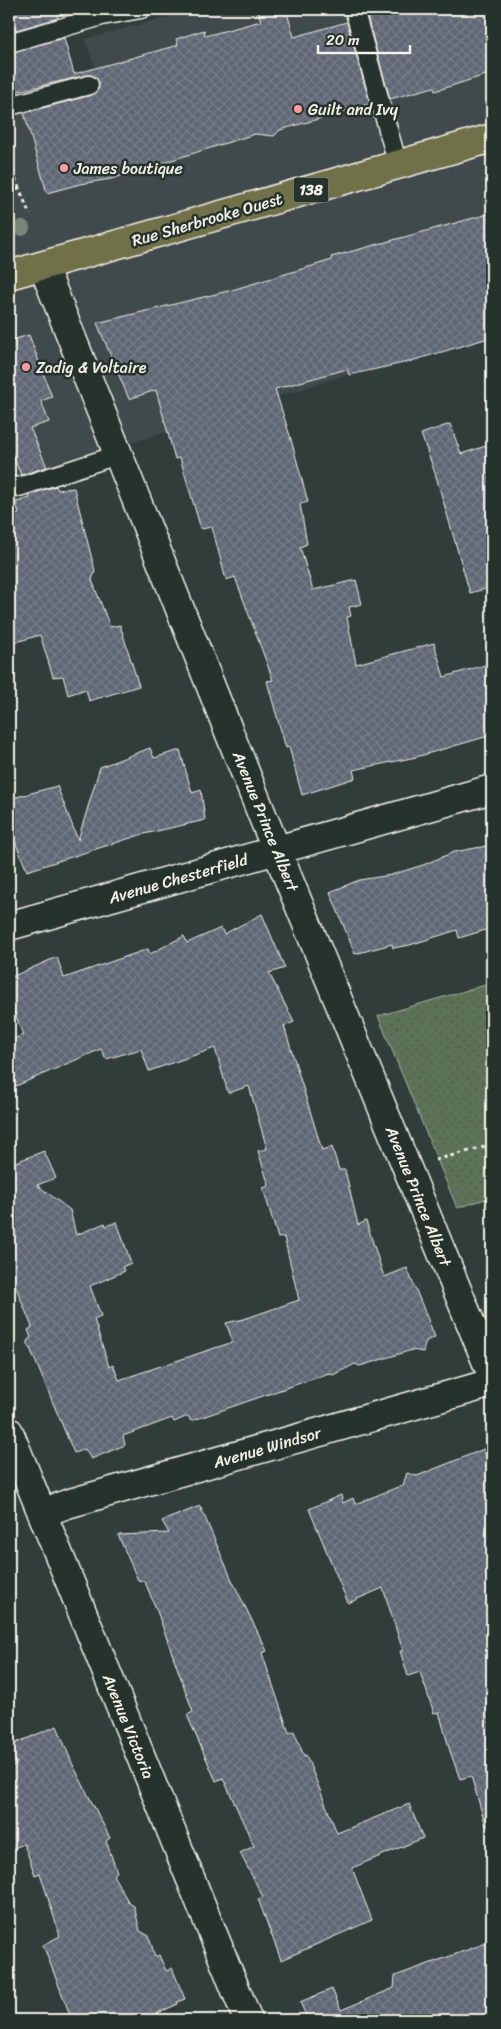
<svg xmlns="http://www.w3.org/2000/svg" width="501" height="2029" font-family="Sriracha,sans-serif">
<style>
.built{fill:#3f494c}
.grass{fill:url(#grass-dots);stroke:#a8b2a0}
.building{fill:url(#building-cross-hatch);stroke:#f4f1e8}
.lines{fill:none;stroke-linecap:round;stroke-linejoin:round}
.lane-casing{stroke:#f4f1e8;stroke-width:21}
.street-casing{stroke:#f4f1e8;stroke-width:31}
.secondary-casing{stroke:#f4f1e8;stroke-width:31}
.primary-casing{stroke:#f4f1e8;stroke-width:31}
.path{stroke:#f4f1e8;stroke-width:3;stroke-dasharray:4 4;stroke-linecap:butt}
.lane{stroke:#26332d;stroke-width:18}
.street{stroke:#26332d;stroke-width:28}
.secondary{stroke:#26332d;stroke-width:28}
.primary{stroke:#70704a;stroke-width:28}
.tree{fill:#7b847a}
.poi-dot{fill:#ff9aa2;stroke:#26332d;stroke-width:2}
.labels{text-anchor:middle;stroke-width:5;stroke-linejoin:round;paint-order:stroke}
.shield{fill:#26332d;stroke:#b6b8b0;stroke-width:1}
.shield-label{font-size:15px;font-weight:bold;fill:#f4f1e8}
.poi-label{font-size:16px;fill:#f4f1e8;stroke:#26332d;text-anchor:start}
.street-label{font-size:16px;fill:#f4f1e8;stroke:#26332d}
</style>
<defs>
<pattern id="grass-dots" width="8" height="8" patternUnits="userSpaceOnUse" patternTransform="scale(1.25)"><rect width="8" height="8" fill="#5c7358"/><path d="M2 2h.1M6 6h.1" fill="none" stroke="#525b4e" stroke-width="1.8" stroke-linecap="round"/></pattern>
<pattern id="building-cross-hatch" width="8" height="8" patternUnits="userSpaceOnUse" patternTransform="scale(1.25)"><rect width="8" height="8" fill="#5f6674"/><path d="M0 0l8 8M0 8l8-8" fill="none" stroke="#777c88"/></pattern>
</defs>
<rect width="100%" height="100%" fill="#313d3b"/>
<filter id="ink" filterUnits="userSpaceOnUse"><feTurbulence type="fractalNoise" baseFrequency=".02" numOctaves="2"/><feDisplacementMap in="SourceGraphic" scale="10" xChannelSelector="R" yChannelSelector="G"/><feConvolveMatrix kernelMatrix="1 2 1 2 8 2 1 2 1" color-interpolation-filters="sRGB"/></filter>
<g filter="url(#ink)">
<path class="built" d="M 199,9 L 492,9 L 492,329 L 9,481 L 9,101 L 97,74 L 85,39 Z"/>
<path class="grass" d="M 492,983 L 492,1197 L 457,1208 L 378,1016 Z"/>
<g class="building">
<path d="M 9,9 L 56,9 L 58,18 L 9,32 Z"/>
<path d="M 257,9 L 286,9 L 294,37 L 347,22 L 370,104 L 280,130 L 274,136 L 255,134 L 111,179 L 80,184 L 47,193 L 24,113 L 92,95 L 99,88 L 99,82 L 92,75 L 87,75 L 14,92 L 9,72 L 9,53 L 64,38 L 74,74 L 178,45 L 176,39 L 204,30 L 205,36 L 261,21 Z"/>
<path d="M 365,9 L 492,9 L 492,73 L 435,91 L 434,87 L 390,99 Z"/>
<path d="M 492,213 L 492,337 L 408,362 L 349,375 L 347,369 L 275,389 L 290,436 L 308,502 L 300,504 L 307,544 L 300,547 L 313,590 L 356,580 L 362,604 L 349,607 L 351,616 L 347,617 L 356,664 L 434,643 L 444,677 L 492,663 L 492,735 L 416,757 L 353,770 L 355,778 L 302,795 L 289,747 L 286,748 L 275,710 L 267,681 L 273,680 L 235,577 L 226,580 L 212,527 L 201,529 L 180,458 L 175,459 L 156,390 L 129,399 L 97,323 L 232,290 L 332,260 L 331,257 Z"/>
<path d="M 29,335 L 52,397 L 41,401 L 49,422 L 30,428 L 47,467 L 21,475 L 9,446 L 9,341 Z"/>
<path d="M 450,424 L 461,454 L 492,444 L 492,587 L 470,593 L 435,473 L 421,434 Z"/>
<path d="M 56,486 L 58,490 L 74,488 L 95,571 L 92,580 L 110,627 L 120,625 L 139,686 L 89,701 L 86,689 L 68,695 L 63,676 L 53,677 L 40,635 L 9,644 L 9,517 L 19,514 L 16,502 L 30,498 L 29,495 Z"/>
<path d="M 150,748 L 154,758 L 180,750 L 192,793 L 201,790 L 205,820 L 140,835 L 27,871 L 9,827 L 15,823 L 9,799 L 57,786 L 78,840 L 100,767 Z"/>
<path d="M 492,845 L 492,928 L 459,938 L 457,930 L 410,945 L 393,948 L 392,944 L 355,954 L 330,892 L 359,880 L 391,875 L 423,865 L 454,852 Z"/>
<path d="M 262,914 L 285,968 L 269,973 L 294,1022 L 284,1026 L 322,1150 L 332,1147 L 339,1170 L 345,1170 L 358,1225 L 366,1221 L 384,1277 L 407,1268 L 435,1337 L 426,1341 L 423,1352 L 412,1350 L 360,1366 L 355,1364 L 333,1375 L 329,1373 L 191,1421 L 188,1416 L 174,1422 L 172,1418 L 123,1436 L 125,1445 L 91,1459 L 85,1449 L 74,1453 L 27,1341 L 31,1337 L 28,1330 L 32,1327 L 9,1270 L 9,1162 L 11,1164 L 44,1151 L 56,1178 L 37,1185 L 70,1210 L 76,1235 L 105,1223 L 106,1226 L 117,1222 L 131,1263 L 122,1267 L 125,1271 L 90,1286 L 101,1316 L 94,1319 L 109,1367 L 113,1365 L 119,1380 L 233,1342 L 226,1323 L 244,1319 L 299,1300 L 284,1237 L 278,1238 L 263,1188 L 269,1186 L 258,1151 L 267,1149 L 249,1086 L 228,1093 L 215,1048 L 149,1071 L 141,1049 L 106,1059 L 101,1049 L 9,1089 L 9,1041 L 23,1035 L 9,998 L 9,978 L 57,957 L 64,978 L 148,949 L 150,954 L 184,936 L 187,943 L 221,928 L 224,934 Z"/>
<path d="M 484,1449 L 492,1474 L 492,1825 L 486,1826 L 471,1776 L 460,1779 L 450,1751 L 439,1712 L 434,1713 L 420,1672 L 408,1676 L 400,1651 L 403,1651 L 383,1588 L 348,1603 L 309,1509 L 341,1495 L 343,1503 L 353,1498 L 355,1504 L 403,1485 L 407,1473 L 417,1476 Z"/>
<path d="M 200,1506 L 232,1580 L 267,1651 L 262,1653 L 289,1733 L 294,1731 L 304,1756 L 306,1755 L 337,1833 L 409,1804 L 423,1838 L 352,1868 L 372,1920 L 281,1960 L 258,1899 L 263,1897 L 240,1853 L 254,1846 L 223,1778 L 216,1781 L 187,1715 L 193,1712 L 157,1611 L 145,1582 L 138,1580 L 118,1535 L 169,1533 L 162,1521 Z"/>
<path d="M 57,1726 L 72,1763 L 110,1838 L 106,1841 L 117,1872 L 113,1875 L 129,1903 L 134,1906 L 140,1931 L 149,1936 L 155,1957 L 159,1955 L 166,1971 L 172,1968 L 185,1999 L 177,2002 L 178,2004 L 142,2020 L 72,2020 L 43,1945 L 60,1936 L 40,1873 L 35,1875 L 24,1844 L 9,1850 L 9,1767 L 17,1764 L 9,1746 Z"/>
<path d="M 492,1941 L 492,2020 L 308,2020 L 300,2002 L 332,1989 L 341,2010 L 394,1988 L 395,1976 Z"/>
</g>
<g class="lines">
<g class="lane-casing">
<g id="lane">
<path d="M 354,9 L 398,165"/>
<path d="M 9,43 L 102,16 L 141,9"/>
<path d="M 9,106 L 89,85"/>
<path d="M 9,485 L 19,487 L 117,455"/>
</g>
</g>
<g class="street-casing">
<g id="street">
<path d="M 43,266 L 263,817 L 492,1375"/>
<path d="M 9,926 L 492,789"/>
<path d="M 42,1513 L 67,1504 L 492,1383"/>
</g>
</g>
<g class="secondary-casing">
<path id="secondary" d="M 9,1432 L 248,2020"/>
</g>
<g class="primary-casing">
<path id="primary" d="M 9,275 L 492,138"/>
</g>
<g class="path">
<path d="M 9,163 L 30,215"/>
<path d="M 9,192 L 19,189"/>
<path d="M 435,1160 L 492,1145"/>
</g>
<use href="#lane" class="lane"/>
<use href="#street" class="street"/>
<use href="#secondary" class="secondary"/>
<use href="#primary" class="primary"/>
</g>
<circle class="tree" cx="22" cy="228" r="8"/>
</g>
<g class="poi-dot">
<circle cx="298" cy="109" r="5"/>
<circle cx="64" cy="168" r="5"/>
<circle cx="26" cy="367" r="5"/>
</g>
<g class="labels">
<rect class="shield" x="293.5" y="177.5" width="35" height="25" rx="4"/>
<g class="shield-label">
<text x="311" y="195">138</text>
</g>
<g class="poi-label">
<text x="308" y="115">Guilt and Ivy</text>
<text x="74" y="174">James boutique</text>
<text x="36" y="373">Zadig &amp; Voltaire</text>
</g>
<g class="street-label">
<text transform="translate(207 219) rotate(-16)" y="6">Rue Sherbrooke Ouest</text>
<text transform="translate(266 821) rotate(68)" y="6">Avenue Prince Albert</text>
<text transform="translate(178 878) rotate(-16)" y="6">Avenue Chesterfield</text>
<text transform="translate(419 1196) rotate(68)" y="6">Avenue Prince Albert</text>
<text transform="translate(267 1447) rotate(-16)" y="6">Avenue Windsor</text>
<text transform="translate(129 1726) rotate(68)" y="6">Avenue Victoria</text>
</g>
</g>
<rect width="501" height="2029" fill="none" stroke="#26332d" stroke-width="30"/>
<rect x="15" y="15" width="471" height="1999" fill="none" stroke="#f4f1e8" stroke-width="2" filter="url(#ink)"/>
<path d="M318 45v8h92v-8" fill="none" stroke="#f4f1e8" stroke-width="2.5"/>
<text x="326" y="45" font-size="15" fill="#f4f1e8" stroke="#26332d" stroke-width="4" paint-order="stroke">20 m</text>
</svg>
